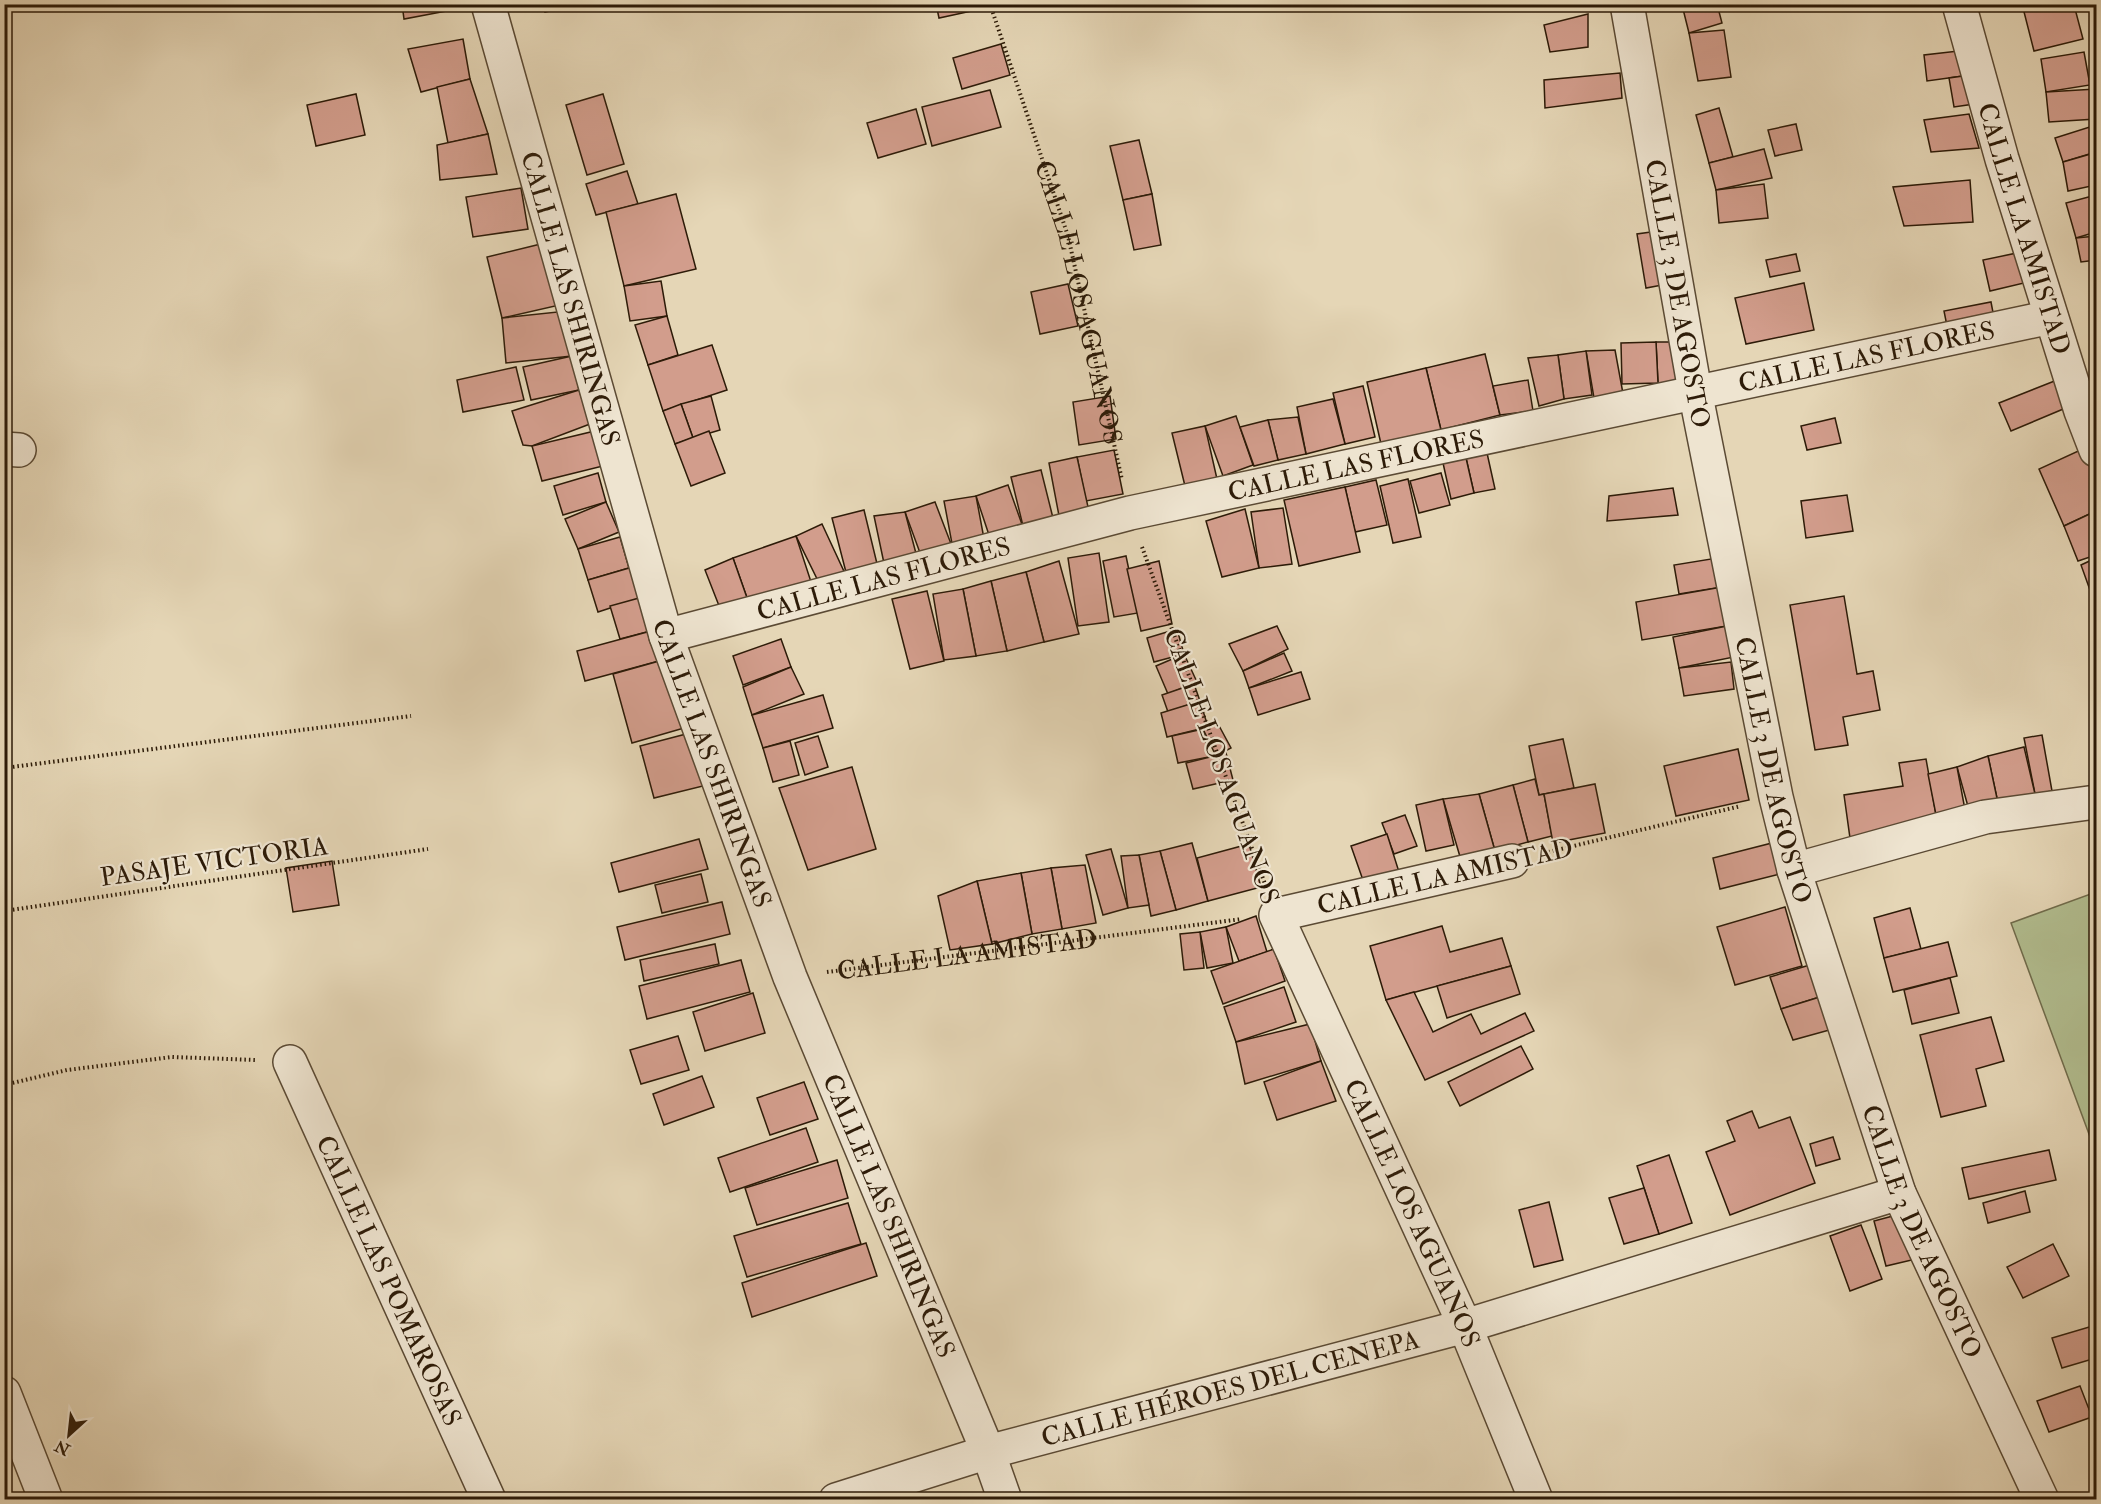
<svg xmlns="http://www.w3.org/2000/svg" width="2101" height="1504" font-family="'IM FELL Double Pica',serif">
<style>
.green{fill:#b2be90;stroke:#706c4c;stroke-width:1.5}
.building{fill:#d29d8c;stroke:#2d1b08;stroke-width:1.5}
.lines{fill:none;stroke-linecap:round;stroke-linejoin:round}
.street-casing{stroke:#5b4a34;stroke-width:36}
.path{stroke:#2d1b08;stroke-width:4;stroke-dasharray:1.5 3;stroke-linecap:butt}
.street{stroke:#eee4d0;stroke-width:33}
.labels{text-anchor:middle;stroke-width:4.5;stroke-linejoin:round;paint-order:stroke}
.street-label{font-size:26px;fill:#2d1b08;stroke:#eee4d0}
</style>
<rect width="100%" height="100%" fill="#e5d6b6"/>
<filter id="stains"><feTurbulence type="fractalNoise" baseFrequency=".00333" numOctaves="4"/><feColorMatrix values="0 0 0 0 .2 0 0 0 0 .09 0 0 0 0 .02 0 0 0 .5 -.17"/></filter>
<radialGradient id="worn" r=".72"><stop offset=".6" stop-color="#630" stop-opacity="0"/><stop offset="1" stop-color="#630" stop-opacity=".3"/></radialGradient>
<path class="green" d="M 2096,892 L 2096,1153 L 2011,923 Z"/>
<g class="building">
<path d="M 402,4 L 468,4 L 468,7 L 404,19 Z"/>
<path d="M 543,4 L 568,4 L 568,7 L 545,12 Z"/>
<path d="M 936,4 L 980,4 L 981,9 L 939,18 Z"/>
<path d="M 1717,4 L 1722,23 L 1689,33 L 1682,5 Z"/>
<path d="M 2022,4 L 2077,4 L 2074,5 L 2083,39 L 2034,51 Z"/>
<path d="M 1588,14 L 1588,47 L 1550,52 L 1544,25 Z"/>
<path d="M 1724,30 L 1731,77 L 1698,81 L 1689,33 Z"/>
<path d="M 463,39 L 470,79 L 421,92 L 408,49 Z"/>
<path d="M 1001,44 L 1010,75 L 962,89 L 953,58 Z"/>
<path d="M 1967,50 L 1970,75 L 1927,81 L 1924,55 Z"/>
<path d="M 2084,52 L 2090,85 L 2046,92 L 2041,59 Z"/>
<path d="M 1620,73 L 1622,98 L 1545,108 L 1544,80 Z"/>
<path d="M 1970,75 L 1974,104 L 1954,107 L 1949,78 Z"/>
<path d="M 470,79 L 488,134 L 448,143 L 437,87 Z"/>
<path d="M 2096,89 L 2096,119 L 2049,122 L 2046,92 Z"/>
<path d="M 990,90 L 1001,127 L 932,146 L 922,107 Z"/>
<path d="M 356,94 L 365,135 L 316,146 L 307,105 Z"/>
<path d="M 603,94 L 624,164 L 587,175 L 566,105 Z"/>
<path d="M 1719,108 L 1733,157 L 1709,163 L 1696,115 Z"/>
<path d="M 916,109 L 926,144 L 878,158 L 867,123 Z"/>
<path d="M 1969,114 L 1979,148 L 1931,152 L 1924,120 Z"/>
<path d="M 1796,124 L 1802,150 L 1775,156 L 1768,130 Z"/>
<path d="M 2096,125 L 2096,152 L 2063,162 L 2055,138 Z"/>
<path d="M 488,134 L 497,174 L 440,180 L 437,145 Z"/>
<path d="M 1139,140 L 1152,194 L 1123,200 L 1110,146 Z"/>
<path d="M 1764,149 L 1772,178 L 1716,190 L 1709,163 Z"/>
<path d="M 2094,153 L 2096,185 L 2068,191 L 2063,162 Z"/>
<path d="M 627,171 L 638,204 L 596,215 L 586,184 Z"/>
<path d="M 1970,180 L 1973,222 L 1904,226 L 1893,187 Z"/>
<path d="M 1764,184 L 1768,218 L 1719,223 L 1716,190 Z"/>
<path d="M 521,188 L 528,229 L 473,237 L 466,197 Z"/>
<path d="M 676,194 L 696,269 L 624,286 L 606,212 Z"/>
<path d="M 1152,194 L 1161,245 L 1134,250 L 1123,200 Z"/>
<path d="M 2096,195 L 2096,232 L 2076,238 L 2066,203 Z"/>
<path d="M 1665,230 L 1673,283 L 1646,288 L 1637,234 Z"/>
<path d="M 2096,236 L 2096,260 L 2081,262 L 2076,238 Z"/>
<path d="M 549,242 L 564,304 L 502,318 L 487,257 Z"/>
<path d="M 2017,253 L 2024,283 L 1990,291 L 1983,260 Z"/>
<path d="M 1796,254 L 1800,271 L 1770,277 L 1766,260 Z"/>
<path d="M 661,281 L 667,316 L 630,321 L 624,286 Z"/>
<path d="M 1804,283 L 1814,330 L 1746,344 L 1735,298 Z"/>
<path d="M 1068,284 L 1078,326 L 1040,334 L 1031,292 Z"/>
<path d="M 1991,302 L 1995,323 L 1948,331 L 1944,311 Z"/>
<path d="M 567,311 L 572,356 L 506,363 L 502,318 Z"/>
<path d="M 667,316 L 678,355 L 648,365 L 635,325 Z"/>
<path d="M 1656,342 L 1682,342 L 1684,382 L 1658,383 Z"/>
<path d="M 1656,342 L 1658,383 L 1622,384 L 1621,343 Z"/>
<path d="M 712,345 L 727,390 L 663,411 L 648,365 Z"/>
<path d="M 1615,350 L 1624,399 L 1595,404 L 1586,351 Z"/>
<path d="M 1586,351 L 1592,395 L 1564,399 L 1558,355 Z"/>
<path d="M 1485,354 L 1500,415 L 1441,430 L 1426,368 Z"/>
<path d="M 1558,355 L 1564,399 L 1539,406 L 1528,358 Z"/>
<path d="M 572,356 L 579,390 L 531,400 L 523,367 Z"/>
<path d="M 516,367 L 524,400 L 463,412 L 457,380 Z"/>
<path d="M 1426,368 L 1441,430 L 1381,444 L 1367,382 Z"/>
<path d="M 1528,380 L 1533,411 L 1500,415 L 1493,386 Z"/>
<path d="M 2057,380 L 2068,407 L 2011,431 L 1999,403 Z"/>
<path d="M 1363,386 L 1375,437 L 1345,444 L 1333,393 Z"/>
<path d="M 579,390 L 590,424 L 532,446 L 523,445 L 512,411 Z"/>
<path d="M 711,396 L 720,430 L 693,438 L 681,404 Z"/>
<path d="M 1110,396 L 1116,439 L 1079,445 L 1073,402 Z"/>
<path d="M 1333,399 L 1345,444 L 1306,454 L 1297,407 Z"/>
<path d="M 681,404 L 693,438 L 675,444 L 663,411 Z"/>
<path d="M 1236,416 L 1253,465 L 1223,476 L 1205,426 Z"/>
<path d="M 1298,417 L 1306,454 L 1278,460 L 1268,420 Z"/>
<path d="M 1835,418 L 1841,443 L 1807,450 L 1801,426 Z"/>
<path d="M 1268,420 L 1278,460 L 1254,466 L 1240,427 Z"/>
<path d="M 1205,426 L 1217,479 L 1185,486 L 1172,433 Z"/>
<path d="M 599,430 L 607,465 L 542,481 L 532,446 Z"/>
<path d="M 709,431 L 725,473 L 691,486 L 675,444 Z"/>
<path d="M 2087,447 L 2096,469 L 2096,511 L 2064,526 L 2039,469 Z"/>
<path d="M 1114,450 L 1123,494 L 1086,501 L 1077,457 Z"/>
<path d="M 1487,453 L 1495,489 L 1474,493 L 1466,458 Z"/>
<path d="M 1077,457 L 1090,516 L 1060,521 L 1049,463 Z"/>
<path d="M 1466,458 L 1474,493 L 1451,499 L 1443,463 Z"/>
<path d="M 1041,470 L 1054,522 L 1024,530 L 1011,477 Z"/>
<path d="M 598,473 L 606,502 L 563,515 L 554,486 Z"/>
<path d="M 1441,473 L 1450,505 L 1419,513 L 1410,481 Z"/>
<path d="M 1408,479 L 1421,537 L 1393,543 L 1380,486 Z"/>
<path d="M 1376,480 L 1387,525 L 1355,532 L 1345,487 Z"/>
<path d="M 1008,485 L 1024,530 L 991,541 L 976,496 Z"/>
<path d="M 1345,487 L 1360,552 L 1299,566 L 1284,500 Z"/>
<path d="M 1673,488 L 1678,515 L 1607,521 L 1609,496 Z"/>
<path d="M 1847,495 L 1853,531 L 1806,538 L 1801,501 Z"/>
<path d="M 976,496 L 985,544 L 953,549 L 944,501 Z"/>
<path d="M 606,502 L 619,532 L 578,549 L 565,519 Z"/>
<path d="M 935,502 L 953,549 L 923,561 L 905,512 Z"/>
<path d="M 1283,508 L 1292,564 L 1259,568 L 1251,512 Z"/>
<path d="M 1245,509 L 1259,568 L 1222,577 L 1206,521 Z"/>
<path d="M 864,510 L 879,572 L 848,580 L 832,518 Z"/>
<path d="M 2096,511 L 2096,555 L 2078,561 L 2064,526 Z"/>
<path d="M 905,512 L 918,561 L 885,568 L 874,516 Z"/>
<path d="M 822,524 L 848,580 L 824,593 L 796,536 Z"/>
<path d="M 796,536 L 814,591 L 752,612 L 733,558 Z"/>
<path d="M 620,537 L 629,568 L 588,580 L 578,549 Z"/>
<path d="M 1099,553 L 1109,622 L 1078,626 L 1068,558 Z"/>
<path d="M 1126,556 L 1138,613 L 1114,617 L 1103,561 Z"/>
<path d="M 733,558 L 752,612 L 725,621 L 705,570 Z"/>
<path d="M 1717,558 L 1722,587 L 1679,594 L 1674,565 Z"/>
<path d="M 2096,558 L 2096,588 L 2090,590 L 2081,565 Z"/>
<path d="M 1059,561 L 1079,634 L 1044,642 L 1026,572 Z"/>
<path d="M 1159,561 L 1172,624 L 1141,631 L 1127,569 Z"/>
<path d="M 636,566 L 650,595 L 598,612 L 588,580 Z"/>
<path d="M 1026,572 L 1044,642 L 1007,651 L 991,581 Z"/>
<path d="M 991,581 L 1007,651 L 976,656 L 963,589 Z"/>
<path d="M 1722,587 L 1727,626 L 1642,640 L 1636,602 Z"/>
<path d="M 963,589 L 976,656 L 944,660 L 933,594 Z"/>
<path d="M 927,591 L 944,661 L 910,669 L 892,599 Z"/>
<path d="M 650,595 L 662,628 L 620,639 L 610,606 Z"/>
<path d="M 1844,596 L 1857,674 L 1873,671 L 1880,710 L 1843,717 L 1848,745 L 1815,750 L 1790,605 Z"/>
<path d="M 1277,626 L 1288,649 L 1243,671 L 1229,644 Z"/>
<path d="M 1727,626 L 1734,657 L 1679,668 L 1673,637 Z"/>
<path d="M 662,628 L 670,658 L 585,681 L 577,651 Z"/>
<path d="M 1177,629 L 1184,654 L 1154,662 L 1147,638 Z"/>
<path d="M 781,639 L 791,667 L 743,685 L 733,656 Z"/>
<path d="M 1284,653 L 1292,671 L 1249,688 L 1243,671 Z"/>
<path d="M 1184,654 L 1197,682 L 1168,694 L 1156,666 Z"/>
<path d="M 670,658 L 691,726 L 632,743 L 613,674 Z"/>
<path d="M 1731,662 L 1734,689 L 1684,696 L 1679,668 Z"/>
<path d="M 791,667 L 804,694 L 752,715 L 743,687 Z"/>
<path d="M 1301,672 L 1310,699 L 1258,715 L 1249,688 Z"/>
<path d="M 1194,684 L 1200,701 L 1168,712 L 1162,695 Z"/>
<path d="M 823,695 L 833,728 L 763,748 L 752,715 Z"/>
<path d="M 1200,701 L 1208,727 L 1167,737 L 1161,713 Z"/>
<path d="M 1217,722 L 1231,748 L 1216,756 L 1203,729 Z"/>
<path d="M 1203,729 L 1209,757 L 1178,763 L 1172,736 Z"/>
<path d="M 690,733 L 703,786 L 654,798 L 640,746 Z"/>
<path d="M 2042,735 L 2052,791 L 2035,794 L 2024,738 Z"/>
<path d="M 818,736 L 828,767 L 805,775 L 795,743 Z"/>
<path d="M 1563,739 L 1574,788 L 1539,795 L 1529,746 Z"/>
<path d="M 790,741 L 799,775 L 773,782 L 763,748 Z"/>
<path d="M 2024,747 L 2035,794 L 1998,803 L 1988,756 Z"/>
<path d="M 1738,749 L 1749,800 L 1676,816 L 1664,766 Z"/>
<path d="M 1226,753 L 1233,780 L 1193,789 L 1186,763 Z"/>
<path d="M 1988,756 L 1998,803 L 1969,810 L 1957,767 Z"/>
<path d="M 1926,759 L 1937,820 L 1850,838 L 1844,795 L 1903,786 L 1899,763 Z"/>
<path d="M 852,767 L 876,849 L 808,870 L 779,788 Z"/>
<path d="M 1957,767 L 1966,815 L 1937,820 L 1928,774 Z"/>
<path d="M 1535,779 L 1539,795 L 1544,794 L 1552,836 L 1528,842 L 1513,785 Z"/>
<path d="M 1595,784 L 1605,833 L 1553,843 L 1544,794 Z"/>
<path d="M 1513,785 L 1528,842 L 1495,851 L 1479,794 Z"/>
<path d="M 1479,794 L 1495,851 L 1461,860 L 1443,799 Z"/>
<path d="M 1443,799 L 1454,845 L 1426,851 L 1416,805 Z"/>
<path d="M 1405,815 L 1417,846 L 1394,854 L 1382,823 Z"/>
<path d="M 1387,834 L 1399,872 L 1364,883 L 1351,846 Z"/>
<path d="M 699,839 L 708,869 L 619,892 L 611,863 Z"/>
<path d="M 1192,843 L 1208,901 L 1176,910 L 1160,851 Z"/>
<path d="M 1772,843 L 1780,874 L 1720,889 L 1713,858 Z"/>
<path d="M 1249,844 L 1261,887 L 1208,901 L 1197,858 Z"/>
<path d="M 1111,849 L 1128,908 L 1103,915 L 1086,855 Z"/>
<path d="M 1160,851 L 1176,910 L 1151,916 L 1139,855 Z"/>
<path d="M 1139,855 L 1149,905 L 1128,908 L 1121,856 Z"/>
<path d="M 332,861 L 339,905 L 293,912 L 286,868 Z"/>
<path d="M 1085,865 L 1096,923 L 1062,929 L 1051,868 Z"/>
<path d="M 1051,868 L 1062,929 L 1032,934 L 1021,873 Z"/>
<path d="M 1021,873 L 1032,934 L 992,944 L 977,881 Z"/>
<path d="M 701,874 L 708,902 L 662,913 L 655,885 Z"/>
<path d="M 977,881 L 992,944 L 950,950 L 938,896 Z"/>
<path d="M 722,902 L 730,934 L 625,960 L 617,927 Z"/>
<path d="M 1785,907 L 1802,966 L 1735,985 L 1717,927 Z"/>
<path d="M 1910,908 L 1921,949 L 1884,958 L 1874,918 Z"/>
<path d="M 1256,916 L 1267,952 L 1239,961 L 1226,927 Z"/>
<path d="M 1442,926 L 1450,952 L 1502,938 L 1511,966 L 1386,1000 L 1370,946 Z"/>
<path d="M 1226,927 L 1233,963 L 1207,968 L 1200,932 Z"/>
<path d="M 1200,932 L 1204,968 L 1184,970 L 1180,934 Z"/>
<path d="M 1948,942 L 1957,976 L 1893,992 L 1884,958 Z"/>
<path d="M 715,944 L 719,964 L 644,981 L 640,960 Z"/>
<path d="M 1274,949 L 1285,981 L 1223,1004 L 1211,971 Z"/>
<path d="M 741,960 L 750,992 L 647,1019 L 639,986 Z"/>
<path d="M 1813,964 L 1823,996 L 1781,1009 L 1770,977 Z"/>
<path d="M 1511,966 L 1520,994 L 1447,1018 L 1437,986 Z"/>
<path d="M 1950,978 L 1959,1013 L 1912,1024 L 1904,990 Z"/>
<path d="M 1284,987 L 1296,1022 L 1236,1042 L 1224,1007 Z"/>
<path d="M 1414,992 L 1433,1032 L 1471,1014 L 1481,1034 L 1525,1013 L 1534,1031 L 1425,1080 L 1386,1000 Z"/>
<path d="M 753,993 L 765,1033 L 705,1051 L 693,1012 Z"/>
<path d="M 1823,996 L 1833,1029 L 1793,1040 L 1781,1009 Z"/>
<path d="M 1991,1017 L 2004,1061 L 1976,1069 L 1986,1106 L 1941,1117 L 1920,1035 Z"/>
<path d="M 1310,1024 L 1321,1061 L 1245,1084 L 1236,1042 Z"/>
<path d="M 678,1036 L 689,1070 L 641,1084 L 630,1050 Z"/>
<path d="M 1521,1046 L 1533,1069 L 1460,1106 L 1448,1082 Z"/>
<path d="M 1321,1061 L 1336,1101 L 1277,1120 L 1264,1082 Z"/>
<path d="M 702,1076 L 714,1107 L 664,1125 L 653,1094 Z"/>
<path d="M 804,1082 L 818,1119 L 770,1135 L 757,1098 Z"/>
<path d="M 1752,1111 L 1759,1128 L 1790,1117 L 1815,1183 L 1730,1215 L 1706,1152 L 1735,1141 L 1727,1121 Z"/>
<path d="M 806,1128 L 818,1162 L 730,1192 L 718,1158 Z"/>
<path d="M 1833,1137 L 1840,1159 L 1816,1166 L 1810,1144 Z"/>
<path d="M 2049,1150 L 2056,1180 L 1969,1199 L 1962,1168 Z"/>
<path d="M 1669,1155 L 1692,1223 L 1659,1234 L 1637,1166 Z"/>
<path d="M 837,1160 L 848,1198 L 757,1225 L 745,1188 Z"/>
<path d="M 1644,1188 L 1659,1234 L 1624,1244 L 1609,1198 Z"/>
<path d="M 2025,1191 L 2030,1212 L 1988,1223 L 1983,1203 Z"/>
<path d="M 1549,1202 L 1563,1260 L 1534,1267 L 1519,1210 Z"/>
<path d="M 848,1203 L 861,1244 L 747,1277 L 734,1236 Z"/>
<path d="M 1904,1213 L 1916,1259 L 1886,1266 L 1874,1221 Z"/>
<path d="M 1861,1225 L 1882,1279 L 1850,1291 L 1830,1236 Z"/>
<path d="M 866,1243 L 877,1276 L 752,1317 L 742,1283 Z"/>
<path d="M 2053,1244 L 2069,1276 L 2023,1298 L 2007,1267 Z"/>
<path d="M 2096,1325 L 2096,1358 L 2062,1368 L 2052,1338 Z"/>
<path d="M 2080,1386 L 2092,1417 L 2049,1432 L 2037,1401 Z"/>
</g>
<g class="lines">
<g class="street-casing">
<g id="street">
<path id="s3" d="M 488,4 L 666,636 L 790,977 L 988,1452 L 1005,1500"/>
<path id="s4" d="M 1627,4 L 1695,391 L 1776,797 L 1794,870 L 1899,1193 L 2042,1500"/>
<path id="s5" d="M 1959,4 L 2002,159 L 2081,411 L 2096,450"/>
<path d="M 4,449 L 19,450"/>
<path id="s6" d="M 666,636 L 1130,513 L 2051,317"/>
<path id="s7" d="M 1512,861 L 1276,915 L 1465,1326 L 1536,1500"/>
<path d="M 1794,870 L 1985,817 L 2096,802"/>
<path id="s8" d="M 290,1062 L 489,1500"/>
<path d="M 4,1393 L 46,1500"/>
<path id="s9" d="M 836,1500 L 988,1452 L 1465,1326 L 1899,1193"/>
</g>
</g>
<g class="path">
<path id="s1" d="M 990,4 L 1068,236 L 1122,480"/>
<path d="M 1142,547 L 1265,884"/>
<path d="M 4,768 L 411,716"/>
<path d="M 1544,853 L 1741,806"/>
<path d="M 4,911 L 428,849"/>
<path id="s2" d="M 827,972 L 1242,919"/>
<path d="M 4,1085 L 67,1070 L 172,1057 L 256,1060"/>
</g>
<use href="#street" class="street"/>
</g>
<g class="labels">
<g class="street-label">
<text dy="9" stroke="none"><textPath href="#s5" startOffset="234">CALLE LA AMISTAD</textPath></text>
<text dy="9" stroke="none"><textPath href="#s4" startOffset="294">CALLE 3 DE AGOSTO</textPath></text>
<text dy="9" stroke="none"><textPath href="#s3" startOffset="306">CALLE LAS SHIRINGAS</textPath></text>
<text dy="9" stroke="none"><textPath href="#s1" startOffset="312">CALLE LOS AGUANOS</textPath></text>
<text dy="9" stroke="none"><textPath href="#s6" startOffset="1233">CALLE LAS FLORES</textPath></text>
<text dy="9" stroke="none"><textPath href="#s6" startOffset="711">CALLE LAS FLORES</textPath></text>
<text dy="9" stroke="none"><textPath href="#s6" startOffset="225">CALLE LAS FLORES</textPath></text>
<text dy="9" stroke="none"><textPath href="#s3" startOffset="792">CALLE LAS SHIRINGAS</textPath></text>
<text transform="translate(1222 766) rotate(70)" y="9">CALLE LOS AGUANOS</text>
<text dy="9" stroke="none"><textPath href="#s4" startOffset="780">CALLE 3 DE AGOSTO</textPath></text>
<text transform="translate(214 861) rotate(-8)" y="9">PASAJE VICTORIA</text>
<text transform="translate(1445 876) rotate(-13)" y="9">CALLE LA AMISTAD</text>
<text dy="9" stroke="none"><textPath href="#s2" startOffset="141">CALLE LA AMISTAD</textPath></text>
<text dy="9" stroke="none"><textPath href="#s7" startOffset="570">CALLE LOS AGUANOS</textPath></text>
<text dy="9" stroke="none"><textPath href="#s3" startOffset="1278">CALLE LAS SHIRINGAS</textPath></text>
<text dy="9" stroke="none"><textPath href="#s4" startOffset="1266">CALLE 3 DE AGOSTO</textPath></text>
<text dy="9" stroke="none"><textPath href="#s8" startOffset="240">CALLE LAS POMAROSAS</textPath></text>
<text dy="9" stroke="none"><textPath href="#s9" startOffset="410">CALLE HÉROES DEL CENEPA</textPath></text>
</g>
</g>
<rect width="2101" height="1504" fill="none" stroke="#e5d6b6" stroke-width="24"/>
<rect x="6" y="6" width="2089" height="1492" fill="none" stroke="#2d1b08" stroke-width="3"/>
<rect x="12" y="12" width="2077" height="1480" fill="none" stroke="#2d1b08" stroke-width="1.5"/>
<g transform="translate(69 1435) rotate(207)" stroke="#eee4d0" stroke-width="4.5" paint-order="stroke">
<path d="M0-4.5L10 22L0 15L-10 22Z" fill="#2d1b08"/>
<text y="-9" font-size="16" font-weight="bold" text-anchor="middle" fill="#2d1b08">N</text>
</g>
<rect width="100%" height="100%" filter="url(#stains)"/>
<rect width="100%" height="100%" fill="url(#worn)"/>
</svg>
